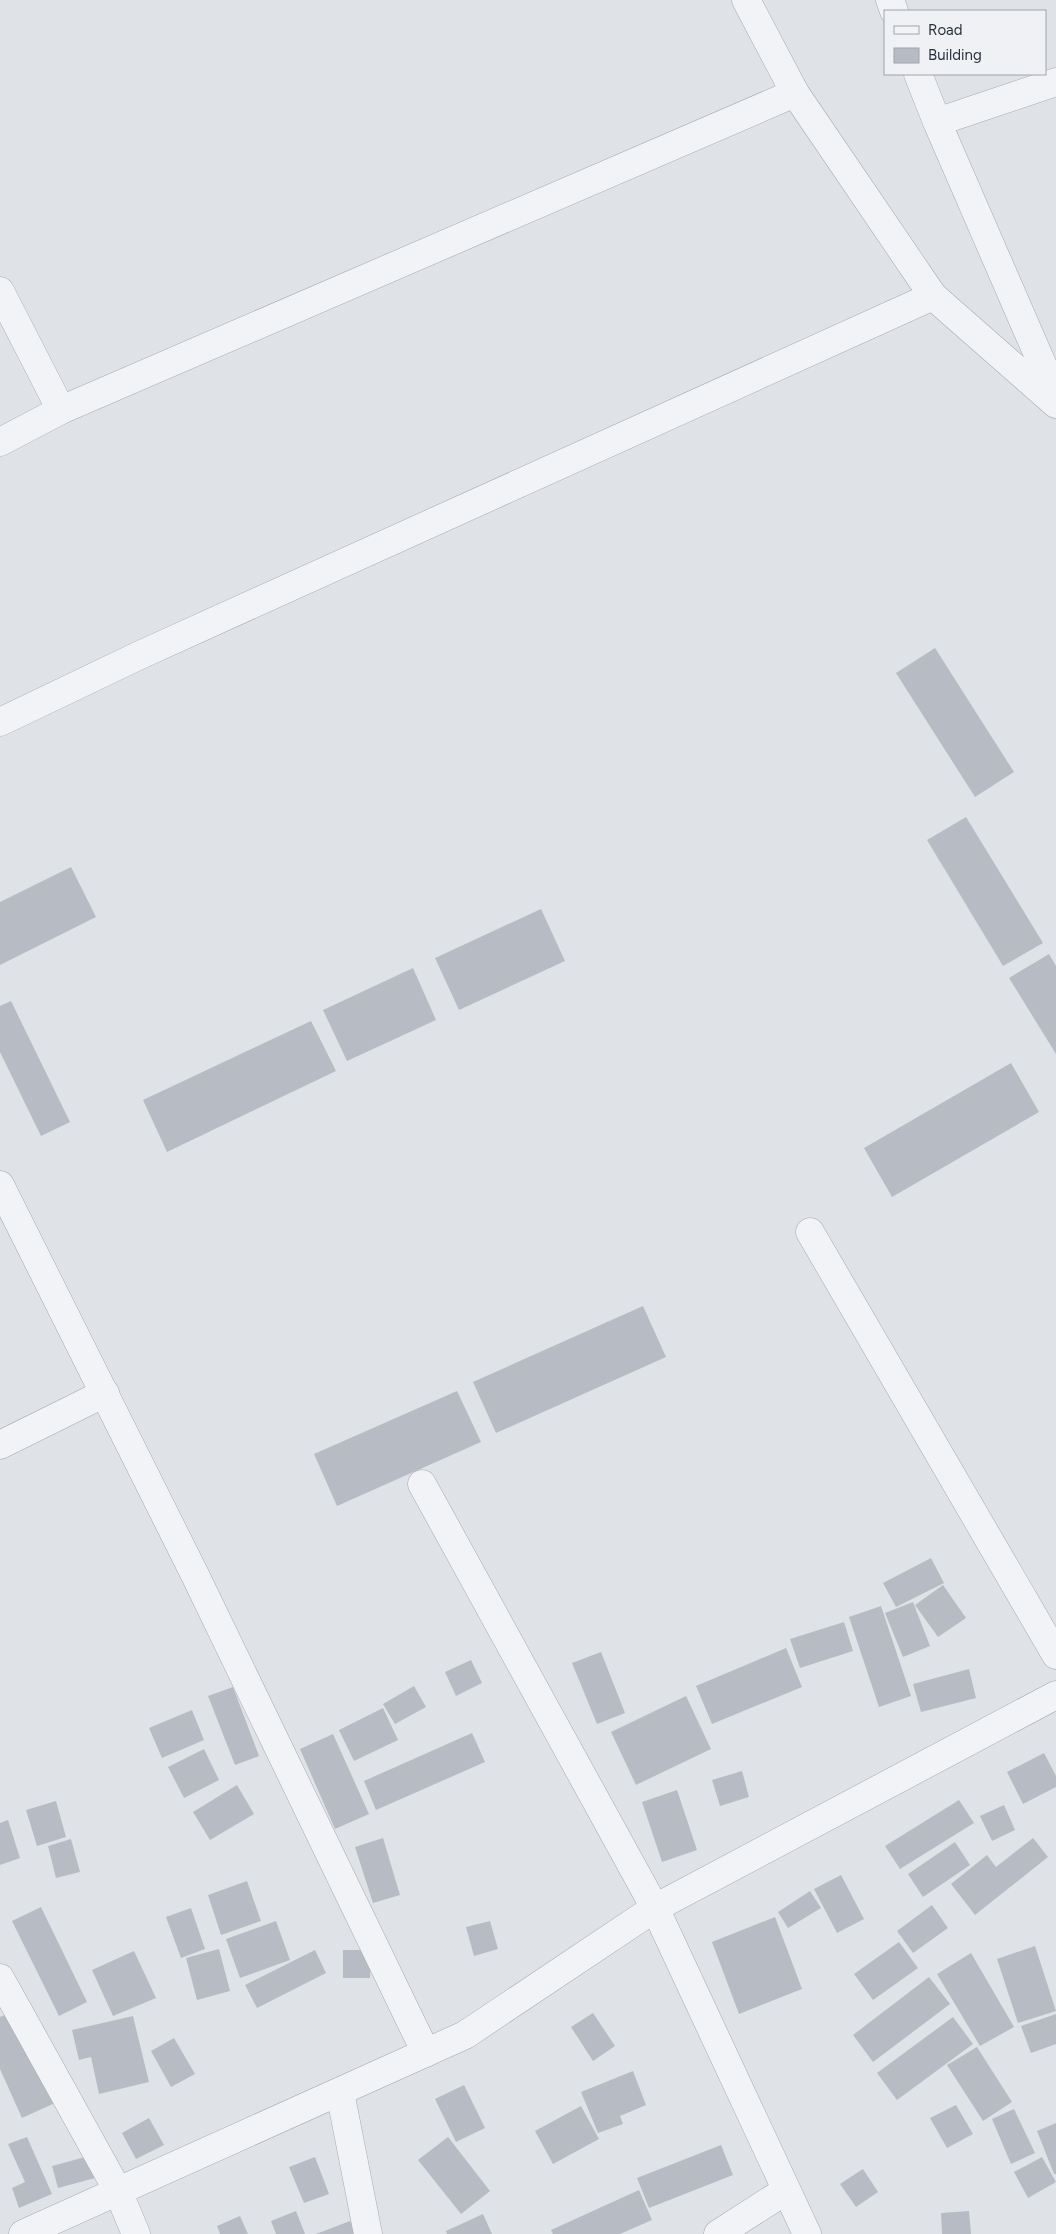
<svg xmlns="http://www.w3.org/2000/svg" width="1056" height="2234" font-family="Figtree,sans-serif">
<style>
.building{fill:#b7bcc4}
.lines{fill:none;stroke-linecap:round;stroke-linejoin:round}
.street-casing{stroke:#a5aab1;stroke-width:29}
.street{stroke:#f2f3f6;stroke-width:28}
</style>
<rect width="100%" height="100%" fill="#dfe3e7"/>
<g class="building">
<path d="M 935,648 L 1014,772 L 975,797 L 896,673 Z"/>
<path d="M 966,817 L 1043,943 L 1003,966 L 927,840 Z"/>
<path d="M 71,867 L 96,917 L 0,965 L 0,902 Z"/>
<path d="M 541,909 L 565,961 L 459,1010 L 435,958 Z"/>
<path d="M 1049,954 L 1056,966 L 1056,1054 L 1009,978 Z"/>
<path d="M 413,968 L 436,1020 L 347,1061 L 323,1010 Z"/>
<path d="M 11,1001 L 70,1122 L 41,1136 L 0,1052 L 0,1006 Z"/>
<path d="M 311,1021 L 336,1071 L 167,1152 L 143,1100 Z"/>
<path d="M 1011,1063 L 1039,1112 L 892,1197 L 864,1148 Z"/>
<path d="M 643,1306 L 666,1357 L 496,1433 L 473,1382 Z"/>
<path d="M 457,1391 L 481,1442 L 337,1506 L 314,1454 Z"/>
<path d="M 931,1558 L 944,1583 L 896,1607 L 883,1583 Z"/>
<path d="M 943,1585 L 966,1618 L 938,1637 L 915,1605 Z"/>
<path d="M 913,1602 L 930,1646 L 903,1657 L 885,1613 Z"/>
<path d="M 881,1606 L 911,1696 L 879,1707 L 849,1617 Z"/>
<path d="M 844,1622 L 853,1651 L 800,1668 L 790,1639 Z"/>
<path d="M 786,1648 L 802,1687 L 712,1724 L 696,1686 Z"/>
<path d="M 601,1652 L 625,1713 L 597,1724 L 572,1663 Z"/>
<path d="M 471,1660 L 482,1683 L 456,1696 L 445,1672 Z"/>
<path d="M 969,1669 L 976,1698 L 921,1712 L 913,1684 Z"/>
<path d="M 414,1686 L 426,1707 L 395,1724 L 383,1704 Z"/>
<path d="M 233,1687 L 259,1756 L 235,1765 L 208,1696 Z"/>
<path d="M 686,1696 L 711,1749 L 636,1785 L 611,1732 Z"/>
<path d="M 383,1708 L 398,1740 L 354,1761 L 339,1730 Z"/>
<path d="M 192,1710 L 204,1740 L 162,1758 L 149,1728 Z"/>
<path d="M 472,1733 L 485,1762 L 376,1810 L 364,1781 Z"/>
<path d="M 333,1734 L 369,1814 L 335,1829 L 300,1749 Z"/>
<path d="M 204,1749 L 219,1780 L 184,1798 L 168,1767 Z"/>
<path d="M 1044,1753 L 1056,1776 L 1056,1787 L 1023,1804 L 1007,1772 Z"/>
<path d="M 742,1771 L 749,1797 L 720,1806 L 712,1780 Z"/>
<path d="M 237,1785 L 254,1814 L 210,1840 L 193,1812 Z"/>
<path d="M 677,1790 L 697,1850 L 662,1862 L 642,1802 Z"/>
<path d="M 959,1800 L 974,1823 L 900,1869 L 885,1846 Z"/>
<path d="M 56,1801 L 66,1837 L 37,1846 L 26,1810 Z"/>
<path d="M 1004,1805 L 1015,1830 L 992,1841 L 980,1816 Z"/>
<path d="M 8,1820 L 20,1858 L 0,1865 L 0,1823 Z"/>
<path d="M 383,1838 L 400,1895 L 373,1903 L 355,1847 Z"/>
<path d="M 1033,1838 L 1048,1857 L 975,1915 L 951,1884 L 987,1855 L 996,1867 Z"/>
<path d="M 71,1839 L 80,1872 L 56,1878 L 48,1846 Z"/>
<path d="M 955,1842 L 970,1865 L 923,1897 L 908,1874 Z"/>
<path d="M 841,1875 L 864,1919 L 837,1933 L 814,1889 Z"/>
<path d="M 247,1881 L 261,1921 L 221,1935 L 208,1895 Z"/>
<path d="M 810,1891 L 821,1908 L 788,1928 L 778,1912 Z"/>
<path d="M 932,1905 L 948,1928 L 913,1953 L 897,1931 Z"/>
<path d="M 41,1907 L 87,2002 L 59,2016 L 12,1921 Z"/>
<path d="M 191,1908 L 205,1949 L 181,1958 L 166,1917 Z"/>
<path d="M 775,1917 L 802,1989 L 739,2014 L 712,1942 Z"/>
<path d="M 276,1921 L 290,1960 L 240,1978 L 226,1939 Z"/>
<path d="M 490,1921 L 498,1949 L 474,1956 L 466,1927 Z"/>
<path d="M 899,1942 L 918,1968 L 873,2000 L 854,1974 Z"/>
<path d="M 1035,1946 L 1056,2011 L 1018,2023 L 997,1959 Z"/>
<path d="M 219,1949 L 230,1991 L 197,2000 L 186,1958 Z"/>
<path d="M 315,1950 L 326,1973 L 257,2008 L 245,1985 Z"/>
<path d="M 343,1950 L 371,1950 L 370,1978 L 343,1978 Z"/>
<path d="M 134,1951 L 156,1998 L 113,2016 L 92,1970 Z"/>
<path d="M 971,1953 L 1014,2027 L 980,2046 L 937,1974 Z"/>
<path d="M 929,1977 L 950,2004 L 873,2062 L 853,2035 Z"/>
<path d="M 14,2011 L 55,2103 L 22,2118 L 0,2069 L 0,2017 Z"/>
<path d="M 593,2013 L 615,2046 L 593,2061 L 571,2027 Z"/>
<path d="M 1056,2014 L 1056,2044 L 1031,2053 L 1021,2026 Z"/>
<path d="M 133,2016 L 149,2082 L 99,2094 L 91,2057 L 79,2060 L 72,2030 Z"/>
<path d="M 953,2017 L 973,2044 L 897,2100 L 877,2073 Z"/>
<path d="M 174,2038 L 195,2074 L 171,2087 L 151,2051 Z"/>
<path d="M 977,2047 L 1012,2102 L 983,2121 L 947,2065 Z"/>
<path d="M 633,2071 L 646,2105 L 620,2116 L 623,2124 L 598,2133 L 581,2092 Z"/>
<path d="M 464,2085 L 485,2128 L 456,2142 L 435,2099 Z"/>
<path d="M 956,2105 L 973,2134 L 947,2148 L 930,2118 Z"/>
<path d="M 581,2106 L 599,2139 L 553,2164 L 535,2131 Z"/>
<path d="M 1014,2109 L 1035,2153 L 1011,2164 L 992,2119 Z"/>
<path d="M 149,2118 L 164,2145 L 136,2159 L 122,2133 Z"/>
<path d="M 1056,2123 L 1056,2174 L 1054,2174 L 1037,2131 Z"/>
<path d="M 27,2137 L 52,2194 L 19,2208 L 12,2188 L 25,2182 L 8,2144 Z"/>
<path d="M 448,2137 L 490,2191 L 461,2214 L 418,2160 Z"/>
<path d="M 721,2145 L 733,2175 L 649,2208 L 637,2178 Z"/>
<path d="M 89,2156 L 95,2178 L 58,2188 L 52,2166 Z"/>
<path d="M 315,2157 L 329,2194 L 304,2203 L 289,2167 Z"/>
<path d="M 1042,2157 L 1056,2182 L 1028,2198 L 1014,2172 Z"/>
<path d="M 863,2169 L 878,2192 L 856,2207 L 840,2184 Z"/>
<path d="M 639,2190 L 652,2220 L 620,2234 L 553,2234 L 551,2230 Z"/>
<path d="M 296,2211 L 305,2234 L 276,2234 L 271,2221 Z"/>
<path d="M 969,2211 L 971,2234 L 942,2234 L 941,2213 Z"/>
<path d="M 483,2214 L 492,2234 L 447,2234 L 446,2231 Z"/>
<path d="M 240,2216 L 248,2234 L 220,2234 L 217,2226 Z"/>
<path d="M 350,2221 L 355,2234 L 316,2234 Z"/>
</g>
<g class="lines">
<g class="street-casing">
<g id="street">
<path d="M 746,0 L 795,93 L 933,296 L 1056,404"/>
<path d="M 890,0 L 894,11"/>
<path d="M 918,74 L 937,122 L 1056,396"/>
<path d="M 937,122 L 1056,82"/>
<path d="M 0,291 L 61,410"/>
<path d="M 0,442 L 61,410 L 795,93"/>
<path d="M 0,722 L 140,655 L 933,296"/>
<path d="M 0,1185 L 195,1575 L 426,2053"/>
<path d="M 810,1232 L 1056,1655"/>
<path d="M 0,1445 L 105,1393"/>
<path d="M 422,1484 L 655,1908 L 807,2234"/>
<path d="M 0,1978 L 118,2191 L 136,2234"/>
<path d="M 340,2092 L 368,2234"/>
<path d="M 23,2234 L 465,2035 L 655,1908 L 1056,1695"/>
<path d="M 718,2234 L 785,2191"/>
</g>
</g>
<use href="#street" class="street"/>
</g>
<rect x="884" y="10" width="162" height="65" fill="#eff1f5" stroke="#a0a4ab"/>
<rect x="894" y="26" width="25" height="8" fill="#f2f3f6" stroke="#a0a4ab"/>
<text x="928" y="35" font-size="15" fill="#2a313d">Road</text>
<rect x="894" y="48" width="25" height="15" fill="#b7bcc4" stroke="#a0a4ab"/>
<text x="928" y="60" font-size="15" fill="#2a313d">Building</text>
</svg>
